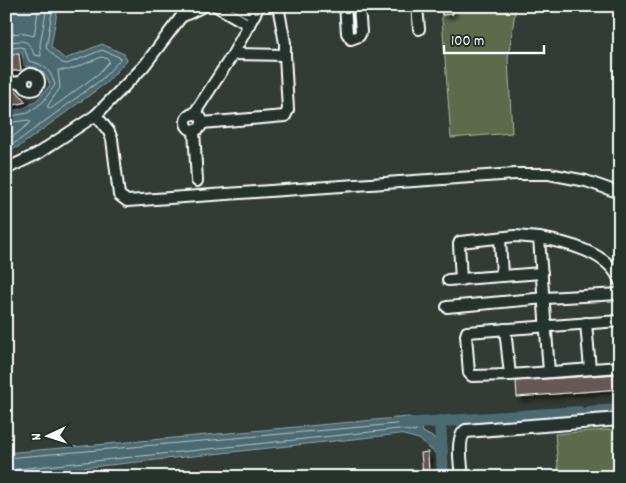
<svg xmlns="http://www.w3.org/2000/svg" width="626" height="483" font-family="Dekko,sans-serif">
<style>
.green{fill:#5d6b4c;stroke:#aeb5a6}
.water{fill:#4c6a72;stroke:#94a6aa}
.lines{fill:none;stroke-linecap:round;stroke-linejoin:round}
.shore{stroke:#b7c3c7;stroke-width:1}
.river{stroke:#4c6a72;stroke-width:12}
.building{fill:#655955;stroke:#fff;filter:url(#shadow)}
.minor-casing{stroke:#fff;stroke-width:14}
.major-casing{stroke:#fff;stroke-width:16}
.minor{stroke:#26332d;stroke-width:10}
.major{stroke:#26332d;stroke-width:12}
</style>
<defs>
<filter id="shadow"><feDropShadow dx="3.5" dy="3.5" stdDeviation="2.5" flood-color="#0009"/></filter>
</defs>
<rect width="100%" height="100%" fill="#333b35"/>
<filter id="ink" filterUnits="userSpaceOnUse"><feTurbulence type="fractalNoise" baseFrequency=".02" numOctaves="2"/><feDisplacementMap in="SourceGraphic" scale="10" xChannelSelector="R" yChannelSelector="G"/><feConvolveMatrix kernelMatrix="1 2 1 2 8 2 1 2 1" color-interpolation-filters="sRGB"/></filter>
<g filter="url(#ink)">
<g class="green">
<path d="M 441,6 L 516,6 L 508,58 L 512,133 L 451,138 Z"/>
<path d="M 620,429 L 620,477 L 559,477 L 555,434 Z"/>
</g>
<g class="water">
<path d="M 7,6 L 58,6 L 51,47 L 65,59 L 102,44 L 124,54 L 127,60 L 106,83 L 20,146 L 6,152 L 6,112 C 29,108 35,104 50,85 C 45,71 39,67 24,66 L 22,52 L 6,54 Z"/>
<path d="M 408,417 L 419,419 L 423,432 L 438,440 L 446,439 L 447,452 L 436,454 L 419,439 L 400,434 L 6,476 L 6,453 Z"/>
</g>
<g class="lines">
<g class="shore">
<path d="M 6,35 L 21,33 L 34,36 L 39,6"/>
<path d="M 6,43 C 22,40 29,38 34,55 L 41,56 L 40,45 L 47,6"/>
<path d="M 6,49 L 20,47 L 24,48 L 29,61 C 45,65 50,69 55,85 L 43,102 L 28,113 L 6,117"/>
<path d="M 102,57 L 108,59 L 109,62 L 98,74 L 52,108 L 48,108 L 48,105 L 60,88 L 58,70 L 69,70 Z"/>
<path d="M 6,123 L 28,120 L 31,122 L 14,136 L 6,140"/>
<path d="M 6,147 L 18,141 L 102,79 L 120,60 L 119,57 L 102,50 L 67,64 L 62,63 L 46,48 L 53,6"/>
<path d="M 6,458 L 407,423 L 415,424 L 417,430 L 415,432 L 399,429 L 18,469 L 13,472 L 12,477"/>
</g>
<g class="river">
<path d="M 589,412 L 620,410"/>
<path d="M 440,421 L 443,477"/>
<path d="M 404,424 L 579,412"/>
</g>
</g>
<g class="building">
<path d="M 442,6 L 452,6 L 453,14 L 442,15 Z"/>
<path d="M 19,54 L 21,70 L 6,72 L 6,56 Z"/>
<path d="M 15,89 L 26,102 L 6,107 L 6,90 Z"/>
<path d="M 620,374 L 620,389 L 517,397 L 516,381 Z"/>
<path d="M 428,452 L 429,473 L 423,474 L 421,453 Z"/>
</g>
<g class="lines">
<g class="minor-casing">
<g id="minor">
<path d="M 216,6 L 249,25"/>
<path d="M 237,6 L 254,15"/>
<path d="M 345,6 L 347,33 L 351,39 L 359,36 L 361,32 L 359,6"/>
<path d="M 417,6 L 419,29"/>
<path d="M 181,17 L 204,6"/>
<path d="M 233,54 L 285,55 L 285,43 L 278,6"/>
<circle cx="31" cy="82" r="8"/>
<path d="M 6,83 L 23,82"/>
<circle cx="194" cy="122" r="8"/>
<path d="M 194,114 L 233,54 L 259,6"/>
<path d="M 96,115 L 109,132 L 112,139 L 119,195 L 127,201 L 515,174 L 549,174 L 586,181 L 620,193"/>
<path d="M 202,123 L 285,116 L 288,110 L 285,55"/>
<path d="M 194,130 L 197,181"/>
<path d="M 6,169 L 37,154 L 96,115 L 144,66 L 181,17 L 187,6"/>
<path d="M 500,238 L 502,276"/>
<path d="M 539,238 C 565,242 611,253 620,282"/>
<path d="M 448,280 L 542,273"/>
<path d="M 461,280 L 459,244 L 460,242 L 515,236 L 539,238 L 549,372"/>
<path d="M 447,307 L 545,298 L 620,294"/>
<path d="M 620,321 L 467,332 L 466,335 L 469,373 L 472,376 L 510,375 L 620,367"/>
<path d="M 586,323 L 590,369"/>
<path d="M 505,329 L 510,375"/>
</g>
</g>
<g class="major-casing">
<path id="major" d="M 462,477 C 461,466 456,437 466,431 L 620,419"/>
</g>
<use href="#minor" class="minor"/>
<use href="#major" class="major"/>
</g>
</g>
<rect width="626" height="483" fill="none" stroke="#26332d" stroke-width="25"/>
<rect x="12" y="12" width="601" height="458" fill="none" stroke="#fff" stroke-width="2" filter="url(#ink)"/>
<g transform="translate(48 436) rotate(266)" stroke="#26332d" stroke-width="4" paint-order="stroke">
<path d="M0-4L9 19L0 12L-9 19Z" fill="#ffffff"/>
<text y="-8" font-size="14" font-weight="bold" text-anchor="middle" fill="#ffffff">N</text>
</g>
<path d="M444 45v8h100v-8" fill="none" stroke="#ffffff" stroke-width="2.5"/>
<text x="451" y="45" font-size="15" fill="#ffffff" stroke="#26332d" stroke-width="4" paint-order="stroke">100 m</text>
</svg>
